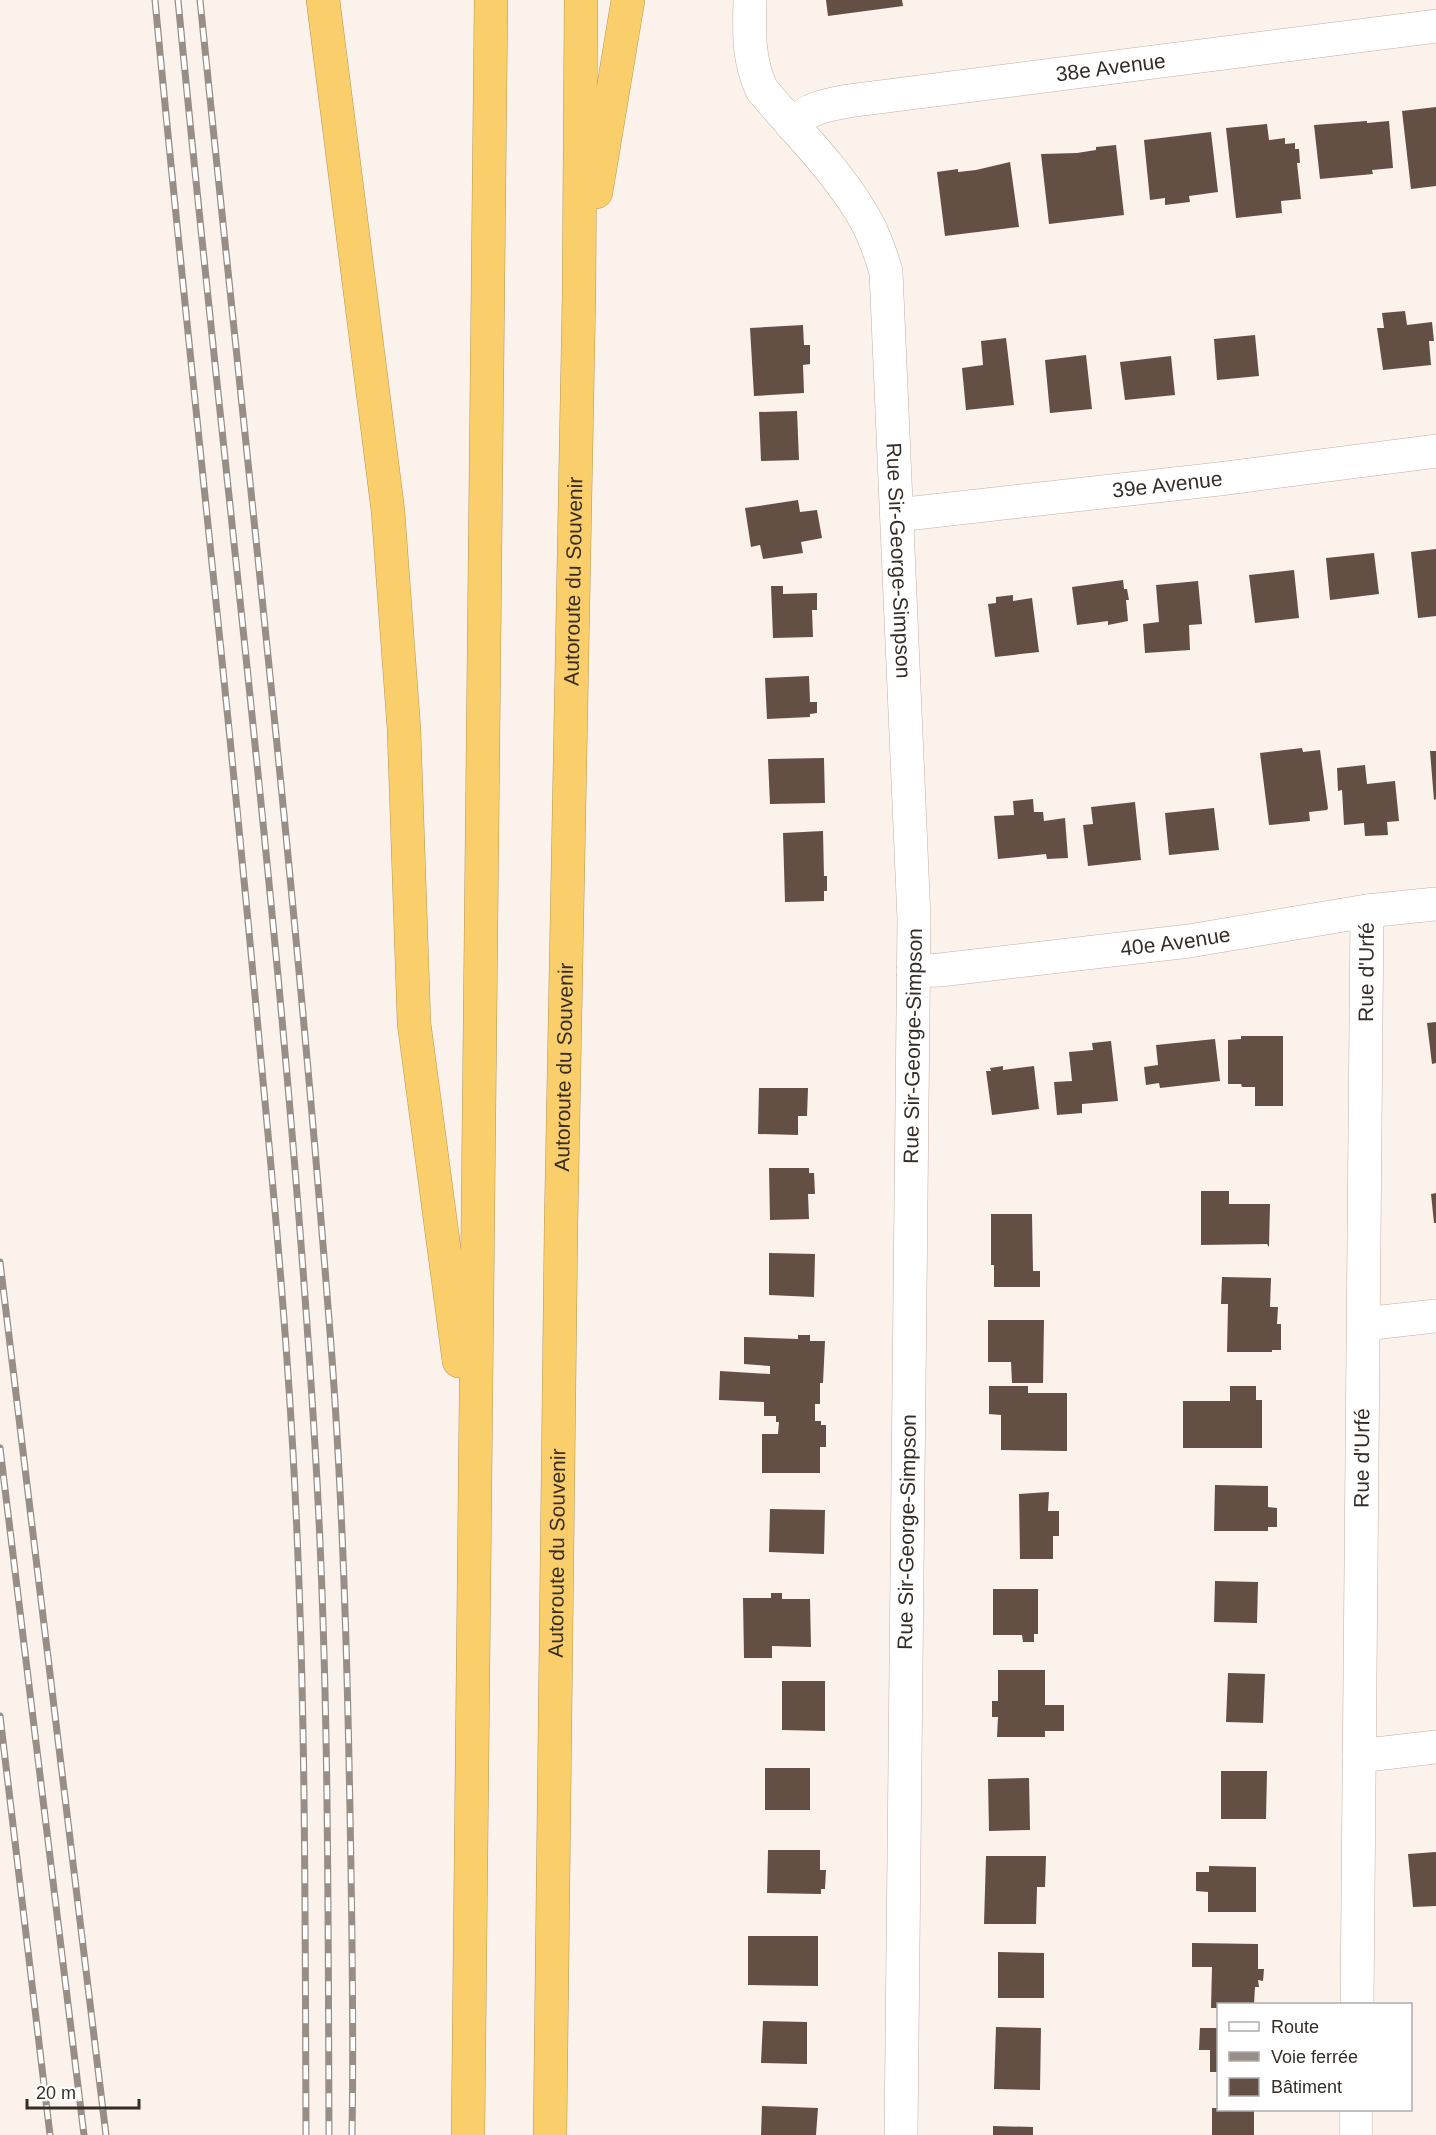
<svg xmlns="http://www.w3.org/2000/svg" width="1436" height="2135" font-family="Arial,sans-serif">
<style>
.building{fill:#634f43}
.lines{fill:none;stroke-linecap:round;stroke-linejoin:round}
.street-casing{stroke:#c4ae9f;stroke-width:34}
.highway-casing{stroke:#b59653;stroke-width:34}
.street{stroke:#fff;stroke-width:33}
.highway{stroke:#f9ce6b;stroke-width:33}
.rail-casing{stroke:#988e88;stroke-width:7}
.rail{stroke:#fff;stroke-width:4.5;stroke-dasharray:14;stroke-linecap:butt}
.labels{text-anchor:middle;stroke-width:6;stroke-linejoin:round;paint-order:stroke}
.street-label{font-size:21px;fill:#362d27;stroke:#fff}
</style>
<rect width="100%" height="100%" fill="#fcf2ec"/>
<g class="building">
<path d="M 826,0 L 902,0 L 903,6 L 828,16 Z"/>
<path d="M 1436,107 L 1436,186 L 1411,189 L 1402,111 Z"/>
<path d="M 1367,121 L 1367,123 L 1389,121 L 1393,168 L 1372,170 L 1373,174 L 1320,179 L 1314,125 Z"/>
<path d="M 1267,124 L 1269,140 L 1285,138 L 1285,144 L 1295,143 L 1295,149 L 1299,149 L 1300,163 L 1297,163 L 1301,199 L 1281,201 L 1282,213 L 1236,218 L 1226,128 Z"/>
<path d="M 1211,132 L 1218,192 L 1189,196 L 1190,202 L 1165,205 L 1165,198 L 1150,200 L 1144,140 Z"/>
<path d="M 1116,145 L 1124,215 L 1049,224 L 1041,154 L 1077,153 L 1096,150 L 1096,147 Z"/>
<path d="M 1010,162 L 1019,227 L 945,236 L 937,172 L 958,169 L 958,172 L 976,170 Z"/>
<path d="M 1405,311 L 1407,325 L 1432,322 L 1434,341 L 1429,341 L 1431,365 L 1383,370 L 1377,328 L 1384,328 L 1382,313 Z"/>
<path d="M 803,325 L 804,345 L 810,345 L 810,364 L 803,365 L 804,393 L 754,396 L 750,328 Z"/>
<path d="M 1255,335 L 1259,376 L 1217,380 L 1214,339 Z"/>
<path d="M 1006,338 L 1014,405 L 966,410 L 962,368 L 983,365 L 981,341 Z"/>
<path d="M 1086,355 L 1092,409 L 1050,413 L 1045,360 Z"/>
<path d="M 1171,356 L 1175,395 L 1125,400 L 1120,362 Z"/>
<path d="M 797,411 L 799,460 L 761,461 L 759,412 Z"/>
<path d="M 798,500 L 800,512 L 817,510 L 822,538 L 801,542 L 803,553 L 763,559 L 760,545 L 751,547 L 745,508 Z"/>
<path d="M 1436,549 L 1436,616 L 1418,618 L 1411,552 Z"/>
<path d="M 1374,553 L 1379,594 L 1330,600 L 1326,558 Z"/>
<path d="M 1294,570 L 1299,618 L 1255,623 L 1249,575 Z"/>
<path d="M 1123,580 L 1124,589 L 1127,589 L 1129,600 L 1126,600 L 1128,621 L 1108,625 L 1108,621 L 1077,625 L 1072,587 Z"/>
<path d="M 1198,581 L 1202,624 L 1189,625 L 1190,650 L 1145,653 L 1143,624 L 1159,622 L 1156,585 Z"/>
<path d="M 771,586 L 783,586 L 783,594 L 817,593 L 817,610 L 812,610 L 813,637 L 773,638 Z"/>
<path d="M 1013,595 L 1013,601 L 1032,598 L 1039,652 L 995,657 L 988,604 L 996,603 L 996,597 Z"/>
<path d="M 809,676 L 810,702 L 817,702 L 817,713 L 810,714 L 810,717 L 767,719 L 765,678 Z"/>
<path d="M 1302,748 L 1303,752 L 1320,750 L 1328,808 L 1327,810 L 1309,812 L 1310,821 L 1269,825 L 1260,753 Z"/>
<path d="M 1430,751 L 1436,751 L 1436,799 L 1434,800 Z"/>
<path d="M 824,758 L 825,803 L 770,804 L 768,759 Z"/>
<path d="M 1365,765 L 1367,784 L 1395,781 L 1399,821 L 1387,822 L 1388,835 L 1365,836 L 1364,823 L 1344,825 L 1342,790 L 1338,791 L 1337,768 Z"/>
<path d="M 1033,799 L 1034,812 L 1043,812 L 1044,821 L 1065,818 L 1068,858 L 1047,859 L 1046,854 L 998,859 L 994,816 L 1014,815 L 1013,801 Z"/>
<path d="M 1135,802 L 1141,860 L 1088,866 L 1083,825 L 1093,824 L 1091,807 Z"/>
<path d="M 1214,808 L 1219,850 L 1169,855 L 1165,813 Z"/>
<path d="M 823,831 L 824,876 L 827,876 L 827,891 L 824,891 L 824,901 L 785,902 L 783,833 Z"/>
<path d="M 1436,1022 L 1436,1063 L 1432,1064 L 1427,1023 Z"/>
<path d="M 1241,1036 L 1283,1036 L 1283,1106 L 1255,1106 L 1255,1087 L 1242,1087 L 1241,1084 L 1228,1084 L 1228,1040 L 1241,1039 Z"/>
<path d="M 1215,1039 L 1220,1081 L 1160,1088 L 1159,1083 L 1146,1085 L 1144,1067 L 1158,1065 L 1156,1045 Z"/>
<path d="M 1111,1041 L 1118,1101 L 1082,1104 L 1082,1113 L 1057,1115 L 1054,1082 L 1072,1081 L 1069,1052 L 1093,1050 L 1092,1043 Z"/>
<path d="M 1003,1066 L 1003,1070 L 1034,1066 L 1039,1109 L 992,1115 L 986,1071 L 991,1071 L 990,1068 Z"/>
<path d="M 759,1088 L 808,1088 L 807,1116 L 798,1116 L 798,1135 L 758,1134 Z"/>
<path d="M 769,1168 L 809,1168 L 809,1173 L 814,1173 L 815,1194 L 808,1194 L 809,1219 L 770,1220 Z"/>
<path d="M 1201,1191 L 1229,1191 L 1229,1204 L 1270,1204 L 1269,1247 L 1267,1244 L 1201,1245 Z"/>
<path d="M 1436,1193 L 1436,1223 L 1434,1223 L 1431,1194 Z"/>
<path d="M 991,1214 L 1032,1214 L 1033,1271 L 1040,1271 L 1040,1287 L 994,1287 L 994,1265 L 991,1265 Z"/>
<path d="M 769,1253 L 815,1254 L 814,1297 L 769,1295 Z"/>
<path d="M 1222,1277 L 1271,1278 L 1270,1307 L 1278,1307 L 1277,1324 L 1281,1324 L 1281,1350 L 1272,1350 L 1272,1352 L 1227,1352 L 1228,1304 L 1221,1304 Z"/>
<path d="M 988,1320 L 1044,1320 L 1043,1383 L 1012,1383 L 1011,1362 L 988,1362 Z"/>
<path d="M 798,1335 L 810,1335 L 810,1341 L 825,1341 L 823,1383 L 820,1383 L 820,1404 L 815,1404 L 815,1421 L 821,1421 L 821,1425 L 826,1425 L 826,1447 L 820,1447 L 820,1473 L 762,1473 L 762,1434 L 778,1434 L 779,1422 L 776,1422 L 776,1416 L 764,1416 L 764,1402 L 719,1400 L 720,1371 L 770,1374 L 770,1366 L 744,1364 L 744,1337 L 798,1339 Z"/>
<path d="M 989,1386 L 1028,1386 L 1028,1393 L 1067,1393 L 1067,1451 L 1001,1450 L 1001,1415 L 989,1414 Z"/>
<path d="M 1230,1386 L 1256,1386 L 1256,1400 L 1262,1400 L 1262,1448 L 1183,1448 L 1183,1401 L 1230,1401 Z"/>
<path d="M 1215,1485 L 1268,1486 L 1268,1507 L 1277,1508 L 1277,1527 L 1268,1527 L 1268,1531 L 1214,1531 Z"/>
<path d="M 1049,1492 L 1048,1511 L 1059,1511 L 1059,1536 L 1053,1536 L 1053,1559 L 1020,1559 L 1019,1494 Z"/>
<path d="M 770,1509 L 825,1510 L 824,1554 L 769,1552 Z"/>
<path d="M 1215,1581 L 1258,1582 L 1257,1623 L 1214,1622 Z"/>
<path d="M 993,1589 L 1038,1589 L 1038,1634 L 1034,1634 L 1034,1642 L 1023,1642 L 1022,1635 L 993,1635 Z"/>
<path d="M 771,1593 L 782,1593 L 782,1599 L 810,1599 L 811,1647 L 772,1646 L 772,1658 L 744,1658 L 743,1598 L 771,1598 Z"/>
<path d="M 998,1670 L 1045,1670 L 1045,1705 L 1064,1705 L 1064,1731 L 1045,1731 L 1045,1737 L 997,1737 L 998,1717 L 992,1717 L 992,1701 L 998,1701 Z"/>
<path d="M 1228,1673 L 1265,1674 L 1263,1723 L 1226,1722 Z"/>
<path d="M 782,1681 L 825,1681 L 825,1731 L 782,1730 Z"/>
<rect x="765" y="1768" width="45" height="42"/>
<path d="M 1221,1771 L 1267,1771 L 1266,1819 L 1221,1819 Z"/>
<path d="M 1029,1778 L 1030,1830 L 989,1831 L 988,1779 Z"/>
<path d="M 768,1850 L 820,1850 L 820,1870 L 826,1870 L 825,1889 L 821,1889 L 821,1894 L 767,1893 Z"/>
<path d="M 1436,1852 L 1436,1906 L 1413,1907 L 1408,1854 Z"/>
<path d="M 986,1856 L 1046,1856 L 1045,1887 L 1037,1887 L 1036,1924 L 984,1924 Z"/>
<path d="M 1209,1866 L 1256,1867 L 1256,1912 L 1208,1912 L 1208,1892 L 1196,1891 L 1196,1872 L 1209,1872 Z"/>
<path d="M 748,1936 L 818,1936 L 818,1986 L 748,1985 Z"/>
<path d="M 1192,1943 L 1258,1944 L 1258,1969 L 1264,1969 L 1263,1981 L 1258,1980 L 1259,1987 L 1255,1987 L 1254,2004 L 1218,2004 L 1218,2008 L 1211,2008 L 1212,1967 L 1192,1967 Z"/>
<path d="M 998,1952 L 1044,1953 L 1044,1998 L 998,1998 Z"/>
<path d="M 763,2021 L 807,2022 L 807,2064 L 761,2063 Z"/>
<path d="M 996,2027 L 1041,2028 L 1040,2090 L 994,2089 Z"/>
<path d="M 1200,2028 L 1218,2028 L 1218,2072 L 1210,2072 L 1210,2050 L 1199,2050 Z"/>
<path d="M 762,2106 L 818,2108 L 816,2135 L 761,2135 Z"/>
<path d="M 1212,2108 L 1218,2108 L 1218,2110 L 1254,2110 L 1254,2135 L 1212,2135 Z"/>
<path d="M 993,2126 L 1033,2127 L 1033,2135 L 993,2135 Z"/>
</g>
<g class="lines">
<g class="street-casing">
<g id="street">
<path id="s1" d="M 750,0 C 749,32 748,60 762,90 C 795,129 835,169 861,212 C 873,231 880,251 886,272 L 914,919 L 901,2135"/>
<path id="s2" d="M 792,125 C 808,108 826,105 848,101 L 1436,26"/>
<path id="s3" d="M 897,515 L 1219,479 L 1436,451"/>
<path id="s4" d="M 913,971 L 940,970 L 1189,941 L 1367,911 L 1436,904"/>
<path d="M 1364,1324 L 1436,1316"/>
<path d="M 1359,1756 L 1436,1747"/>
<path id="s5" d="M 1357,2004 L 1367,911"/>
<path d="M 1356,2135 L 1356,2110"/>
</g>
</g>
<g class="highway-casing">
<g id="highway">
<path d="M 323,0 L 388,511 L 404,730 L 414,1023 L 459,1361"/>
<path d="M 596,192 L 628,0"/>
<path d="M 468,2135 L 491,0"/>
<path id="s6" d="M 550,2135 L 561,1226 L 579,294 L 581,0"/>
</g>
</g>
<use href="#street" class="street"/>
<use href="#highway" class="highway"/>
<g class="rail-casing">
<g id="rail">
<path d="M 155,0 C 187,343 227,685 258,1028 C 271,1164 284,1300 292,1436 C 306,1668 305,1902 306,2135"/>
<path d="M 178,0 C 224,482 286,963 315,1446 C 329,1676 328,1905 329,2135"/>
<path d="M 200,0 C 244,435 294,871 328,1307 C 342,1475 347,1644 350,1812 C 352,1920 354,2027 352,2135"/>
<path d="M 0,1262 L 106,2135"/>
<path d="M 0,1448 L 84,2135"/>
<path d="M 0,1716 L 50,2135"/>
</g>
</g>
<use href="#rail" class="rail"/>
</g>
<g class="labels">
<g class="street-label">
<text dy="7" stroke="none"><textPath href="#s2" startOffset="327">38e Avenue</textPath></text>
<text dy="7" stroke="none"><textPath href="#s3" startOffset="272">39e Avenue</textPath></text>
<text dy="7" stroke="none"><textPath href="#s1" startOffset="603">Rue Sir-George-Simpson</textPath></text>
<text dy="7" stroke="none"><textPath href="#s6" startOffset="1554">Autoroute du Souvenir</textPath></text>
<text dy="7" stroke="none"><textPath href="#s4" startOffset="264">40e Avenue</textPath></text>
<text dy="7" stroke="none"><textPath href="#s5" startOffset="1032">Rue d'Urfé</textPath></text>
<text transform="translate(913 1046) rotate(-89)" y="7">Rue Sir-George-Simpson</text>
<text dy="7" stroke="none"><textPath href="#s6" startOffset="1068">Autoroute du Souvenir</textPath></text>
<text dy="7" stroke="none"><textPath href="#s5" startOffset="546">Rue d'Urfé</textPath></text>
<text transform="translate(907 1532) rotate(-89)" y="7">Rue Sir-George-Simpson</text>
<text dy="7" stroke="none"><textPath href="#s6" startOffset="582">Autoroute du Souvenir</textPath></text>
</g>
</g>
<rect x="1217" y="2003" width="195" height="108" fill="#ffffff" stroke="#afaba9" stroke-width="1.5"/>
<rect x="1229" y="2022" width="30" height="9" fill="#ffffff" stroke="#afaba9" stroke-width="1.5"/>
<text x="1271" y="2033" font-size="18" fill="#362d27">Route</text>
<rect x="1229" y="2052" width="30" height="9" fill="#988e88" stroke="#afaba9" stroke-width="1.5"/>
<text x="1271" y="2063" font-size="18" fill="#362d27">Voie ferrée</text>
<rect x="1229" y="2078" width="30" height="18" fill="#634f43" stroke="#afaba9" stroke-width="1.5"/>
<text x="1271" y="2093" font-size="18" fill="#362d27">Bâtiment</text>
<path d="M27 2099v9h112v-9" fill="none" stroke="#362d27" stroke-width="3"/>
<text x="36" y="2099" font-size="18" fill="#362d27" stroke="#ffffff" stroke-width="4.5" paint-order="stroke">20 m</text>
</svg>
